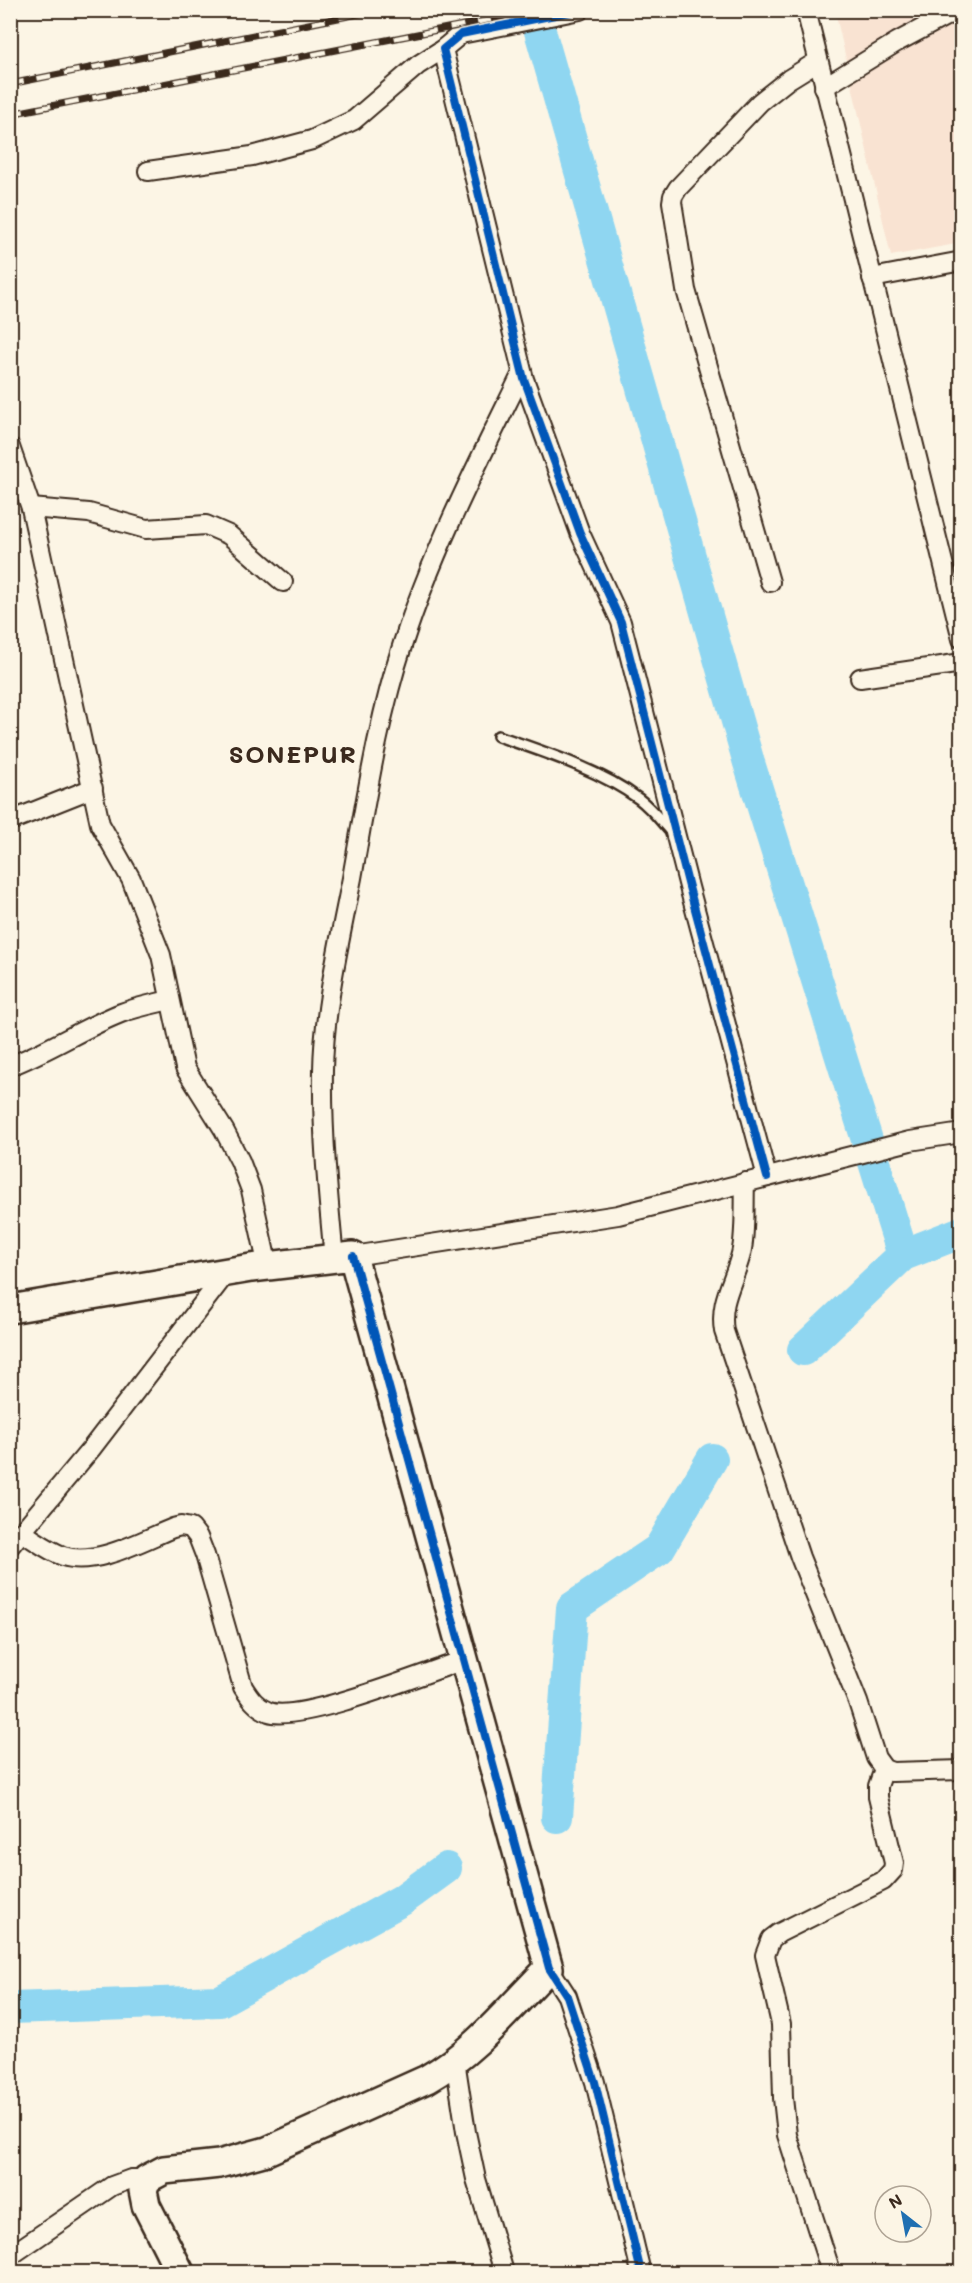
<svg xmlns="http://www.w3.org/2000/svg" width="972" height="2283" font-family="Mali,sans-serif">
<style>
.built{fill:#f9e3d2}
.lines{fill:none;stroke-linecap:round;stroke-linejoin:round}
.river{stroke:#8fd6f1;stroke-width:32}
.lane-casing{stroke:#3b2a1e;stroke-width:14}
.street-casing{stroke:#3b2a1e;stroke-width:22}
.secondary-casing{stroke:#3b2a1e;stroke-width:32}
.lane{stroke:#fcf5e5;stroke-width:9}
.street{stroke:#fcf5e5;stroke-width:18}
.secondary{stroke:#fcf5e5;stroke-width:27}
.rail-casing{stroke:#3b2a1e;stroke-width:7}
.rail{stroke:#fcf5e5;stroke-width:4.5;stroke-dasharray:14;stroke-linecap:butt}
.cycleway-casing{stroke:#fcf5e5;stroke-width:11}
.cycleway{stroke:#0057b8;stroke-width:8}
.labels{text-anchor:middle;stroke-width:6;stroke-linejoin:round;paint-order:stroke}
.district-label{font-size:24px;font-weight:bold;letter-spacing:1.5px;fill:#3b2a1e;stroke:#fcf5e5}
</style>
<rect width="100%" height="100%" fill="#fcf5e5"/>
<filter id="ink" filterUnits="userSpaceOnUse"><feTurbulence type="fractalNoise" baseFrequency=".0167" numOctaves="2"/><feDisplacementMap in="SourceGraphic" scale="12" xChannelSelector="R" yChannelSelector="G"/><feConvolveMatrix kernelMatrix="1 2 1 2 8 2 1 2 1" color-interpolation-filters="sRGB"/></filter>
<g filter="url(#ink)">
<path class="built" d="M 835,11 L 961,11 L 961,243 L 891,256 Z"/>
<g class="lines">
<g class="river">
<path d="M 534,10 L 749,763 L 903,1255"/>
<path d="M 803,1350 L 903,1255 L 962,1232"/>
<path d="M 557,1817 L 572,1608 L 659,1549 L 712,1459"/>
<path d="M 10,2008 L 220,2001 L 402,1900 L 446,1868"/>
</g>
<g class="lane-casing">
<path id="lane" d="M 498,736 C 544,752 600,770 639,799 C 651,808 661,821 671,832"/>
</g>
<g class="street-casing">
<g id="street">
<path d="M 580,10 L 461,34 L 443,49 L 524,379 L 580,533 L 621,622 L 689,887 L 767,1177"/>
<path d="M 806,10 L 962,639"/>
<path d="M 824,87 L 897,42 L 957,10"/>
<path d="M 148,171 L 252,156 L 312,140 L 354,120 L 418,65 L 443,49"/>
<path d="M 872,278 L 962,261"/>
<path d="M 10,447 L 31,508 L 100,824 L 131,879 L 161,955 L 185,1068 L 224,1130 L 240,1161 L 251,1190 L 268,1267"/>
<path d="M 31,508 L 89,513 L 146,529 L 206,525 L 229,535 L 283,582"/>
<path d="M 770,582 L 686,290 L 672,202 L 673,196 L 678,188 L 760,102 L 789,79 L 818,61"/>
<path d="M 860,678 L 962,663"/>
<path d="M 10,821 L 93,788"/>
<path d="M 10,1066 C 49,1051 83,1028 121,1013 C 137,1007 153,1004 170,1000"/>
<path d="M 745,1182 C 744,1203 746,1235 741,1254 C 734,1282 719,1301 724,1331 L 800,1557 L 858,1702 L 876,1758 L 884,1769 L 892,1772 L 962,1770"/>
<path d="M 353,1256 L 618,1215 L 910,1141 L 962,1133"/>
<path d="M 334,1259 C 328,1196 322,1133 323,1070 C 324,1008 340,939 352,878 C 366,800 378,719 403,643 C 433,550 479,461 522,373"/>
<path d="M 23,1533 C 36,1541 49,1551 63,1556 C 96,1567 143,1540 173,1528 L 181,1526 L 191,1528 L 198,1537 L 205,1555 L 243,1687 C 250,1698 256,1707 269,1712 C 301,1723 427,1672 464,1660"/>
<path d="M 10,1546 L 91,1449 L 227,1272"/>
<path d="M 549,1968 L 567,1996 L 595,2082 L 641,2272"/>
<path d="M 455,2060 L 466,2132 L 476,2179 L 504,2272"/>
<path d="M 10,2256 L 112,2186 L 131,2179 L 147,2179"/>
<path d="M 831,2272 L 787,2135 L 783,2098 L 781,2024 L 765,1955 L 771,1939 L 779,1933 L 883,1881 L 893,1870 L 894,1863 L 878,1797 L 878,1786 L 884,1769"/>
</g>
</g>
<g class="secondary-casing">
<path id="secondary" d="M 10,1309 L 251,1268 L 353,1256 L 549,1968 C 511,2006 475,2052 427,2079 L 267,2151 L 219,2164 L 164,2170 L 147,2179 L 143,2190 L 146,2205 L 180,2272"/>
</g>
<use href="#lane" class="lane"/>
<use href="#street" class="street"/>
<use href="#secondary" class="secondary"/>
<g class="rail-casing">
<g id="rail">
<path d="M 10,84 L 378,10"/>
<path d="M 10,114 L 539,10"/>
</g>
</g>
<use href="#rail" class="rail"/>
<g class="cycleway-casing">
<g id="cycleway">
<path d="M 580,10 L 461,34 L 443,49 L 524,379 L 580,533 L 621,622 L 689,887 L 767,1177"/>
<path d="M 353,1256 L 549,1968 L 567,1996 L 595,2082 L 641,2272"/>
</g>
</g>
<use href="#cycleway" class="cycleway"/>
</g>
</g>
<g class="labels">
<g class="district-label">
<text x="293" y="763">SONEPUR</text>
</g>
</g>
<rect width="972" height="2283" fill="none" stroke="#fcf5e5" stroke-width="36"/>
<rect x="18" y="18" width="936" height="2247" fill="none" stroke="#3b2a1e" stroke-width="2" filter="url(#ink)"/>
<g transform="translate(903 2214) rotate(329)"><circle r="28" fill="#fcf5e5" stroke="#afa495" stroke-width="1.5"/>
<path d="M0-4.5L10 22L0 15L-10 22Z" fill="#1f6fb2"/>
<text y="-9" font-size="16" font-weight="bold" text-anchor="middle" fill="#3b2a1e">N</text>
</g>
</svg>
